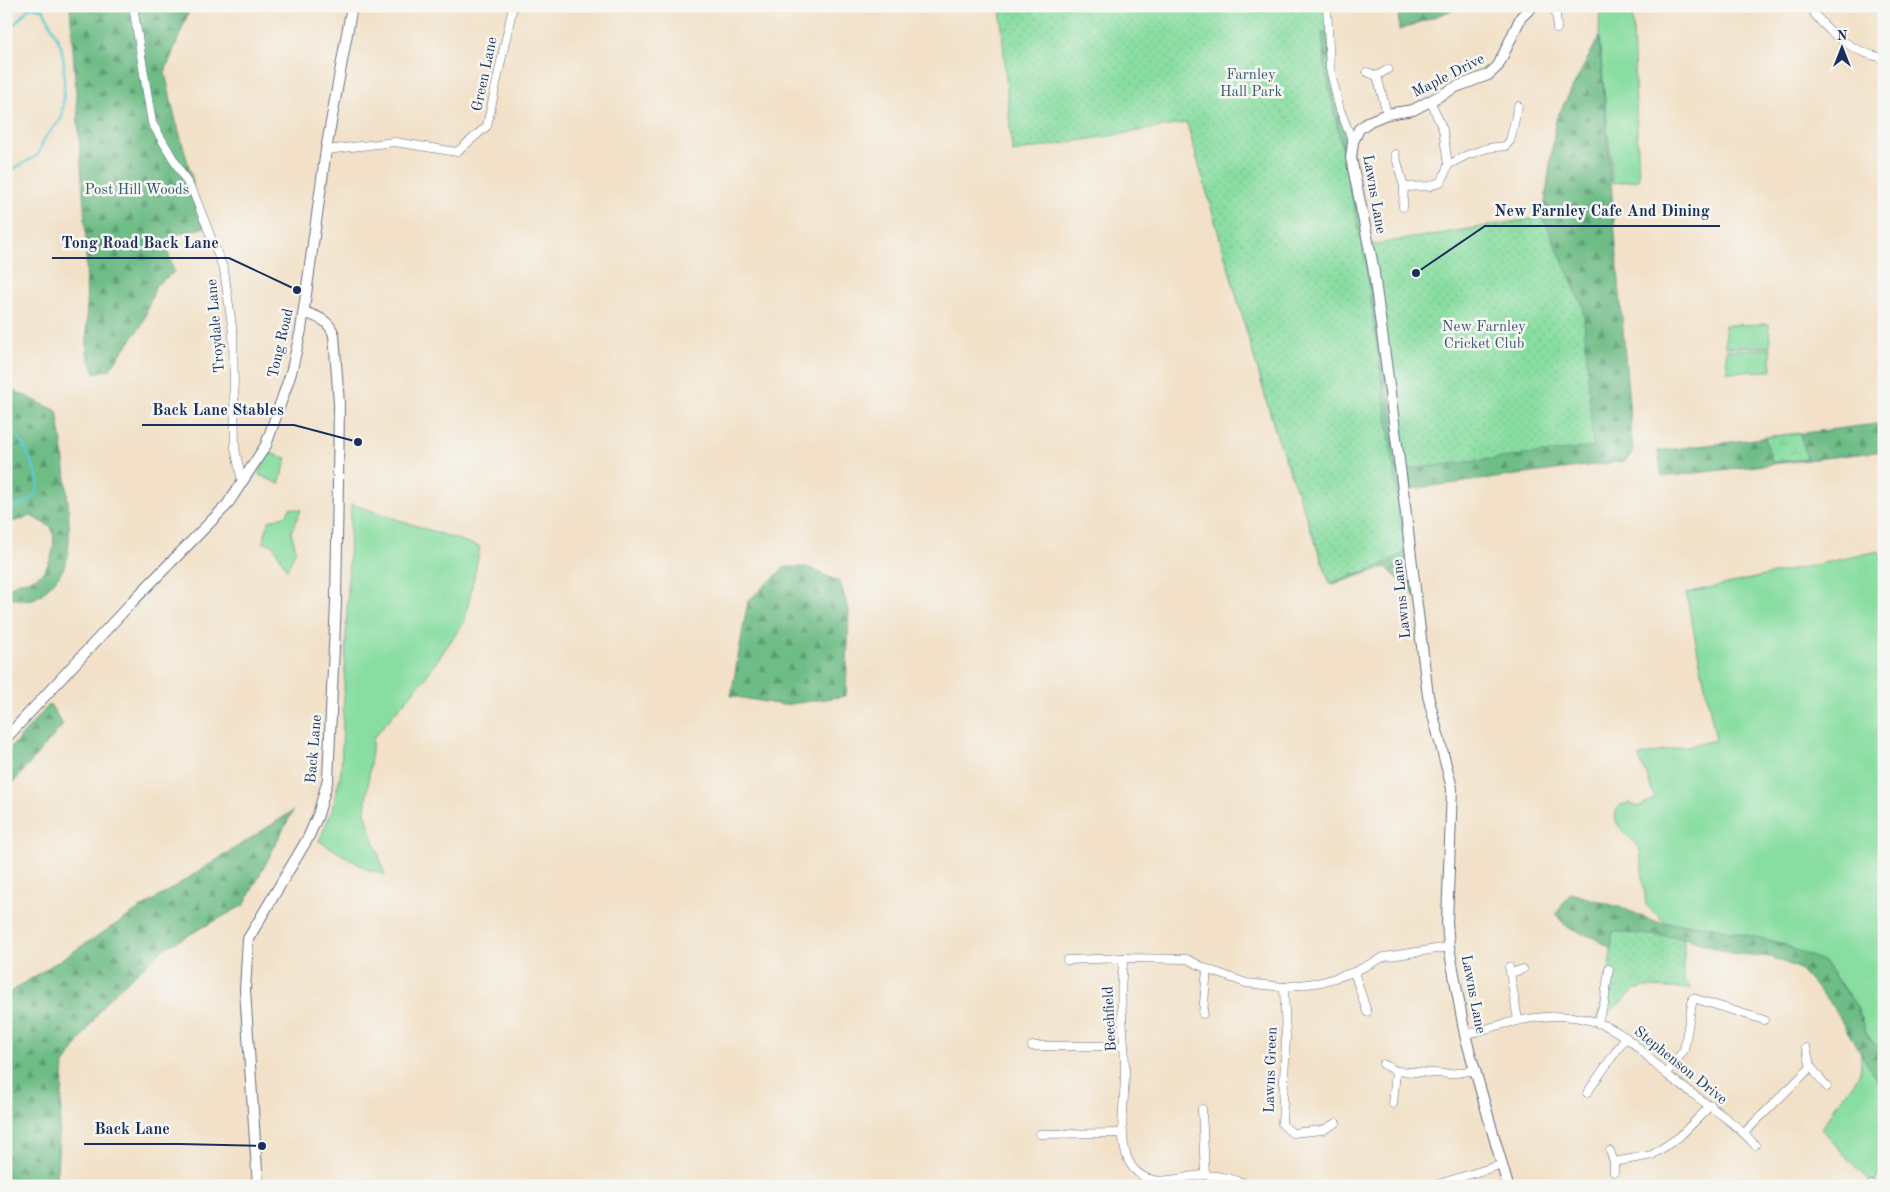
<svg xmlns="http://www.w3.org/2000/svg" width="1890" height="1192" font-family="'Old Standard TT',serif">
<style>
.green{fill:#88dda0;stroke:#52867f}
.forest{fill:url(#forest-firs);stroke:#447672}
.wetland{fill:url(#wetland-marsh);stroke:#52867f}
.park{fill:url(#park-dots);stroke:#52867f}
.lines{fill:none;stroke-linecap:round;stroke-linejoin:round}
.stream{stroke:#5dcad2;stroke-width:2.5}
.street-casing{stroke:#666d83;stroke-width:9}
.secondary-casing{stroke:#666d83;stroke-width:12}
.street{stroke:#fff;stroke-width:8}
.secondary{stroke:#fff;stroke-width:10}
.labels{text-anchor:middle;stroke-width:5;stroke-linejoin:round;paint-order:stroke}
.street-label{font-size:15px;fill:#1b2f5e;stroke:#f6f6f2}
.park-label{font-size:15px;fill:#365a6e;stroke:#f6f6f2}
.leader{fill:none;stroke:#1b2f5e;stroke-width:2}
.callout-dot{fill:#1b2f5e;stroke:#f6f6f2;stroke-width:2}
.callout-label{font-size:16px;text-anchor:middle;font-weight:bold;fill:#1b2f5e;stroke:#f6f6f2;stroke-width:5;stroke-linejoin:round;paint-order:stroke}
</style>
<defs>
<pattern id="forest-firs" width="22" height="20" patternUnits="userSpaceOnUse" patternTransform="scale(1.25)"><rect width="22" height="20" fill="#6ebc86"/><path d="M5 1l3.5 6h-7zM16 11l3.5 6h-7z" fill="#5a9971"/></pattern>
<pattern id="wetland-marsh" width="20" height="14" patternUnits="userSpaceOnUse" patternTransform="scale(1.25)"><rect width="20" height="14" fill="#88dda0"/><path d="M1 5h8M5 5V1M11 12h8M15 12V8" fill="none" stroke="#75be8c"/></pattern>
<pattern id="park-dots" width="8" height="8" patternUnits="userSpaceOnUse" patternTransform="scale(1.25)"><rect width="8" height="8" fill="#88dda0"/><path d="M2 2h.1M6 6h.1" fill="none" stroke="#75be8c" stroke-width="1.8" stroke-linecap="round"/></pattern>
</defs>
<rect width="100%" height="100%" fill="#f6f6f2"/>
<filter id="ink" filterUnits="userSpaceOnUse"><feTurbulence type="fractalNoise" baseFrequency=".02" numOctaves="2"/><feDisplacementMap in="SourceGraphic" scale="10" xChannelSelector="R" yChannelSelector="G"/><feConvolveMatrix kernelMatrix="1 2 1 2 8 2 1 2 1" color-interpolation-filters="sRGB"/></filter>
<filter id="wash" filterUnits="userSpaceOnUse"><feTurbulence type="fractalNoise" baseFrequency=".0096" numOctaves="4" result="noise"/><feDisplacementMap in="SourceGraphic" scale="20" xChannelSelector="R" yChannelSelector="G"/><feGaussianBlur stdDeviation="1.12" result="paint"/><feColorMatrix in="noise" values="0 0 0 0 0 0 0 0 0 0 0 0 0 0 0 0 0 1.4 0 .05"/><feComposite in="paint" operator="in"/></filter>
<g filter="url(#wash)">
<rect width="100%" height="100%" fill="#f2e1c8"/>
<g class="green">
<path d="M 1600,6 L 1632,6 L 1639,180 L 1613,183 L 1599,37 Z"/>
<path d="M 1769,324 L 1770,347 L 1725,347 L 1725,325 Z"/>
<path d="M 1771,349 L 1771,371 L 1727,372 L 1726,350 Z"/>
<path d="M 268,453 L 287,458 L 279,484 L 259,475 Z"/>
<path d="M 351,504 L 480,547 L 465,621 L 425,678 L 373,738 L 365,812 L 385,875 L 367,869 L 319,841 L 332,810 L 341,772 Z"/>
<path d="M 290,508 L 301,510 L 291,532 L 296,549 L 287,570 L 273,545 L 263,542 L 269,521 L 287,515 Z"/>
<path d="M 1879,551 L 1884,567 L 1884,1055 L 1867,1035 L 1856,1005 L 1824,962 L 1710,926 L 1666,923 L 1646,905 L 1640,851 C 1634,835 1604,826 1620,805 L 1629,803 L 1638,807 L 1655,798 C 1650,788 1650,784 1647,775 C 1644,768 1640,764 1639,756 L 1716,740 L 1686,593 Z"/>
<path d="M 1860,1049 L 1884,1092 L 1884,1167 L 1872,1185 L 1821,1129 C 1827,1119 1833,1108 1840,1099 C 1856,1080 1864,1076 1860,1049 Z"/>
</g>
<g class="forest">
<path d="M 70,6 L 191,6 L 165,72 L 174,114 L 193,181 L 192,191 L 206,227 L 177,234 L 167,249 L 174,272 L 156,285 L 142,325 L 109,370 L 95,373 L 87,353 L 86,236 Z"/>
<path d="M 1398,6 L 1464,6 L 1399,30 Z"/>
<path d="M 1311,17 L 1328,32 L 1330,69 L 1347,124 L 1369,245 L 1583,307 L 1543,217 L 1556,119 L 1599,37 L 1633,453 L 1625,461 L 1403,490 L 1416,597 L 1386,567 L 1331,585 L 1275,430 L 1187,123 Z"/>
<path d="M 6,387 L 57,411 C 62,440 76,541 65,565 C 61,575 52,584 44,592 C 33,602 23,602 9,597 L 7,591 C 18,579 19,584 32,579 C 51,572 57,545 52,528 L 31,516 L 6,524 L 6,492 L 10,485 L 6,478 Z"/>
<path d="M 1884,423 L 1884,451 L 1662,477 L 1658,451 Z"/>
<path d="M 785,567 L 807,567 L 840,582 L 849,610 L 846,696 L 783,705 L 731,696 L 748,601 Z"/>
<path d="M 50,704 L 63,725 L 6,791 L 6,753 Z"/>
<path d="M 293,811 L 244,905 L 163,949 L 106,1001 L 64,1064 L 56,1186 L 6,1186 L 6,988 L 10,992 Z"/>
<path d="M 1571,893 L 1625,909 L 1655,922 L 1710,926 L 1780,943 L 1824,962 L 1856,1005 L 1867,1035 L 1884,1055 L 1884,1092 L 1831,1004 L 1800,969 L 1771,957 L 1730,953 L 1684,938 L 1663,936 L 1616,953 C 1609,948 1603,942 1596,939 C 1577,930 1570,934 1556,914 Z"/>
</g>
<path class="wetland" d="M 1800,433 L 1807,459 L 1772,462 L 1765,437 Z"/>
<g class="park">
<path d="M 1000,6 L 1327,6 L 1328,32 L 1322,33 L 1325,68 L 1366,264 L 1405,552 L 1382,565 L 1330,583 L 1275,430 L 1187,123 L 1012,152 Z"/>
<path d="M 1543,217 L 1583,307 L 1593,447 L 1400,470 L 1369,245 Z"/>
<path d="M 1613,932 L 1684,938 L 1684,980 L 1692,989 L 1645,987 L 1635,990 L 1597,1023 L 1609,969 Z"/>
</g>
<g class="lines">
<g class="stream">
<path d="M 6,34 L 30,7 L 43,9 L 61,46 L 64,63 L 64,92 L 62,118 L 44,139 L 38,155 L 6,173"/>
<path d="M 6,216 L 6,221"/>
<path d="M 6,423 C 18,433 45,478 36,493 C 29,504 16,505 6,513"/>
</g>
</g>
</g>
<g filter="url(#ink)">
<g class="lines">
<g class="street-casing">
<g id="street">
<path d="M 133,6 L 152,123 L 194,194 L 224,270 L 233,333 L 235,448 L 242,482"/>
<path d="M 1327,6 L 1330,69 L 1340,110 L 1353,142"/>
<path d="M 1550,6 L 1556,11 L 1557,29"/>
<path d="M 1809,6 C 1826,32 1853,53 1884,58"/>
<path d="M 1367,72 L 1377,76 L 1387,114"/>
<path d="M 1377,76 L 1388,69"/>
<path d="M 1431,102 L 1443,130 L 1448,165 L 1467,155 L 1488,148 L 1505,146 L 1510,141 L 1518,106"/>
<path d="M 326,150 L 395,142 L 457,152 L 487,126 L 513,6"/>
<path d="M 1395,154 L 1404,187 L 1430,186 L 1442,181 L 1448,165"/>
<path d="M 1403,207 L 1404,187"/>
<path d="M 1067,960 L 1124,958"/>
<path d="M 1509,967 L 1518,1020"/>
<path d="M 1354,972 L 1367,1012"/>
<path d="M 1511,973 L 1523,969"/>
<path d="M 1284,987 L 1286,1037 L 1282,1124 L 1292,1133 L 1323,1130 L 1336,1123"/>
<path d="M 1203,1014 L 1207,969"/>
<path d="M 1597,1023 L 1604,1004 L 1609,969"/>
<path d="M 1465,1035 C 1517,1019 1578,1001 1626,1038 C 1641,1048 1652,1062 1666,1074 C 1696,1098 1729,1116 1755,1145"/>
<path d="M 1032,1046 L 1124,1046"/>
<path d="M 1383,1064 L 1396,1071"/>
<path d="M 1811,1067 L 1827,1087"/>
<path d="M 1666,1074 L 1684,1050 L 1693,998 L 1764,1020"/>
<path d="M 1587,1093 L 1626,1037"/>
<path d="M 1393,1104 L 1396,1071 L 1450,1074 L 1476,1070"/>
<path d="M 1202,1109 L 1205,1175"/>
<path d="M 1744,1133 L 1811,1067 L 1806,1048"/>
<path d="M 1040,1134 L 1123,1133"/>
<path d="M 1610,1151 L 1614,1162 L 1652,1155 L 1679,1137 L 1711,1105"/>
<path d="M 1614,1162 L 1614,1172"/>
<path d="M 1252,1186 C 1237,1180 1220,1175 1204,1175 C 1186,1175 1162,1186 1144,1177 C 1135,1172 1129,1165 1126,1154 C 1118,1127 1126,1095 1125,1067 C 1124,1030 1118,994 1124,958 L 1187,959 L 1207,969 L 1246,983 L 1284,987 L 1322,982 L 1354,972 L 1384,957 L 1449,947"/>
<path d="M 1432,1186 L 1500,1165"/>
<path d="M 1872,1186 L 1872,1185"/>
</g>
</g>
<g class="secondary-casing">
<g id="secondary">
<path d="M 6,738 L 131,603 L 227,505 L 266,445 L 291,373 L 301,330 L 326,150 L 352,6"/>
<path d="M 258,1186 L 245,990 L 248,939 L 308,838 L 318,815 L 328,779 L 336,602 L 338,481 L 339,404 L 334,335 C 329,320 318,317 304,312"/>
<path d="M 1508,1186 L 1465,1035 L 1449,947 L 1447,922 L 1452,788 L 1428,696 L 1403,490 L 1373,266 L 1351,158 L 1353,142 L 1359,129 L 1370,121 L 1387,114 L 1413,110 L 1456,87 L 1488,75 L 1498,66 L 1521,17 L 1533,6"/>
</g>
</g>
<use href="#street" class="street"/>
<use href="#secondary" class="secondary"/>
</g>
</g>
<g class="labels">
<g class="street-label">
<text transform="translate(484 74) rotate(-78)" y="5">Green Lane</text>
<text transform="translate(1448 75) rotate(-27)" y="5">Maple Drive</text>
<text transform="translate(1375 194) rotate(80)" y="5">Lawns Lane</text>
<text transform="translate(215 326) rotate(-95)" y="5">Troydale Lane</text>
<text transform="translate(280 343) rotate(-77)" y="5">Tong Road</text>
<text transform="translate(1401 599) rotate(-96)" y="5">Lawns Lane</text>
<text transform="translate(313 749) rotate(-85)" y="5">Back Lane</text>
<text transform="translate(1474 994) rotate(79)" y="5">Lawns Lane</text>
<text transform="translate(1109 1019) rotate(-93)" y="5">Beechfield</text>
<text transform="translate(1681 1065) rotate(39)" y="5">Stephenson Drive</text>
<text transform="translate(1270 1070) rotate(-88)" y="5">Lawns Green</text>
</g>
<g class="park-label">
<text x="1251" y="79">Farnley<tspan x="1251" dy="17">Hall Park</tspan></text>
<text x="137" y="194">Post Hill Woods</text>
<text x="1484" y="331">New Farnley<tspan x="1484" dy="17">Cricket Club</tspan></text>
</g>
</g>
<path class="leader" d="M1416 273L1485 226H1720M297 290L229 258H52M358 442L294 425H142M262 1146L180 1144H84"/>
<g class="callout-dot">
<circle cx="1416" cy="273" r="5"/>
<circle cx="297" cy="290" r="5"/>
<circle cx="358" cy="442" r="5"/>
<circle cx="262" cy="1146" r="5"/>
</g>
<g class="callout-label">
<text x="1602" y="216">New Farnley Cafe And Dining</text>
<text x="140" y="248">Tong Road Back Lane</text>
<text x="218" y="415">Back Lane Stables</text>
<text x="132" y="1134">Back Lane</text>
</g>
<rect width="1890" height="1192" fill="none" stroke="#f6f6f2" stroke-width="25"/>
<g transform="translate(1842 48)" stroke="#f6f6f2" stroke-width="4" paint-order="stroke">
<path d="M0-4L9 19L0 12L-9 19Z" fill="#1b2f5e"/>
<text y="-8" font-size="14" font-weight="bold" text-anchor="middle" fill="#1b2f5e">N</text>
</g>
</svg>
